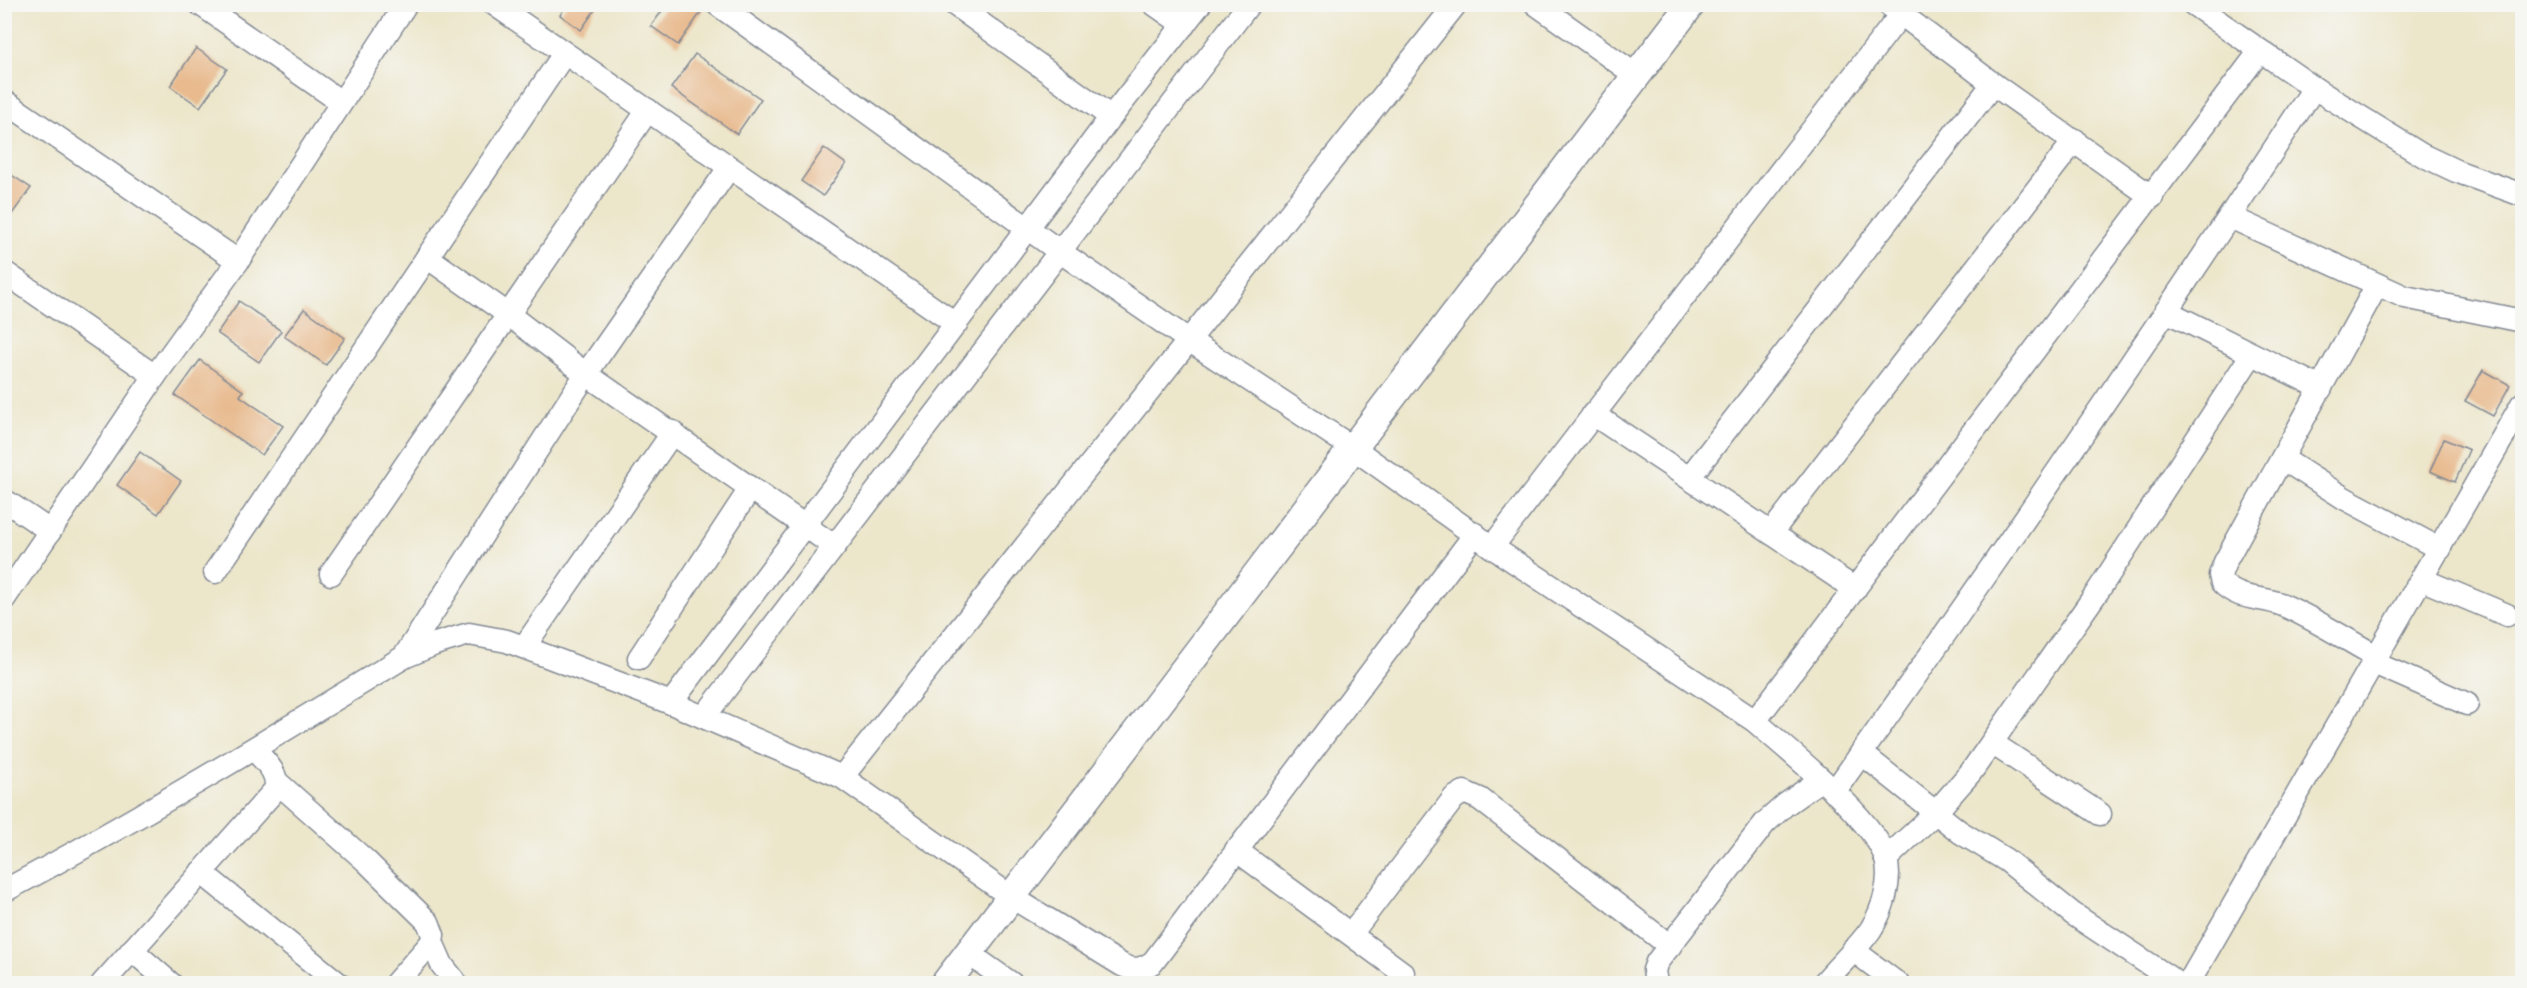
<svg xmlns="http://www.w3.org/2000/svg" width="2527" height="988" font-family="'Patrick Hand',sans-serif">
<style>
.building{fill:#e8ba8e}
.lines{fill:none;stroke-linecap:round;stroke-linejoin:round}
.minor-casing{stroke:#848a94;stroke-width:25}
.tertiary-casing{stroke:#848a94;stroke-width:31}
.minor{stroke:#fff;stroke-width:22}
.tertiary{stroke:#fff;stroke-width:28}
</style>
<rect width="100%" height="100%" fill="#f6f6f2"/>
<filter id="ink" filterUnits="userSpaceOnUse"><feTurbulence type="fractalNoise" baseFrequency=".0167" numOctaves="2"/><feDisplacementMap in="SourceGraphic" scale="12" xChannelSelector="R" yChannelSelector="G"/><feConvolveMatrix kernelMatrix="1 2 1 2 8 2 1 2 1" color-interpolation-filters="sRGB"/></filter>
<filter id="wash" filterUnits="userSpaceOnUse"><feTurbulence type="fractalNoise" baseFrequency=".008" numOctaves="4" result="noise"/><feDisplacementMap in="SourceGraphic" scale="24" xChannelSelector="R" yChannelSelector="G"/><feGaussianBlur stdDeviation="1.35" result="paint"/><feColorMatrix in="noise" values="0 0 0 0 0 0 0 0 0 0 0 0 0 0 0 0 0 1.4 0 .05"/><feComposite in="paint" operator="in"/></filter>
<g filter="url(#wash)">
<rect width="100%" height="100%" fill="#ece6ca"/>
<g id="blocks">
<g class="building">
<path d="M 567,4 L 599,4 L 581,30 L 560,15 Z"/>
<path d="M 667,4 L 704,4 L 704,8 L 678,45 L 651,26 Z"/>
<path d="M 196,48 L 227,69 L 200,107 L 170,86 Z"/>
<path d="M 695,54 L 761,99 L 737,134 L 671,88 Z"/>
<path d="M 824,148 L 846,164 L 823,196 L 801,181 Z"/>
<path d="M 4,170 L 31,188 L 4,225 Z"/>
<path d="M 239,301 L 281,331 L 259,362 L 217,333 Z"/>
<path d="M 304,309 L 345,338 L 326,365 L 284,336 Z"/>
<path d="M 200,360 L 243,391 L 240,396 L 283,426 L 262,455 L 175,395 Z"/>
<path d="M 2483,370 L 2510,385 L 2493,416 L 2465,401 Z"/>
<path d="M 2444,439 L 2469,450 L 2455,482 L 2430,471 Z"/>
<path d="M 140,452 L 181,481 L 158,514 L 117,485 Z"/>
</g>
</g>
</g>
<g filter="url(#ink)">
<use href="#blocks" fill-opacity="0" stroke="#848a94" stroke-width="1.5"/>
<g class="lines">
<g class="minor-casing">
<g id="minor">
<path d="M 200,4 L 341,102"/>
<path d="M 494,4 L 956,324"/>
<path d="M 717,4 L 1059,251 L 1190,341 L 1353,448 L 1492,547 L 1755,721 L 2260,51"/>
<path d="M 954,4 L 1111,117"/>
<path d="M 1154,4 L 1184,25"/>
<path d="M 1456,4 L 842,777 L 1010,896 L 1122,965 C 1135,971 1141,970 1153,962 L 1475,534"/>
<path d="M 1536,4 L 1637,76"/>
<path d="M 1888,4 L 1993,84 L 2152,197"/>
<path d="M 2193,4 L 2314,88 L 2422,155 L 2456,171 L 2522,195"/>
<path d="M 4,101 L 238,261"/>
<path d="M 2230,217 L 2405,297 L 2522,321"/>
<path d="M 427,257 L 509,315 L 586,374 L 834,546"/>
<path d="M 4,272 L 155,376"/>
<path d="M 2377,285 L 2225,562 L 2220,575 L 2222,583 C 2240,601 2261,596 2283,605 C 2315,619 2347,640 2378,657"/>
<path d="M 2166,311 L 2321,388"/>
<path d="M 1593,414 L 1855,589"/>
<path d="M 2283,459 L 2344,498 L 2440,549"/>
<path d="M 1689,478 L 1993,84"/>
<path d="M 4,500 L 50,531"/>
<path d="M 1771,533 L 2075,140"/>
<path d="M 1492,547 L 1901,14"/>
<path d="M 215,572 L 564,54"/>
<path d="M 331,574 L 648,110"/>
<path d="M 2423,580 L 2507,615"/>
<path d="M 4,599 L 155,376 L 238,261 L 406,4"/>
<path d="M 524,647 L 673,432"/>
<path d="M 404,657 L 586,374 L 729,168"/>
<path d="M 639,658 L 750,489"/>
<path d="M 2374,663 L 2467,704"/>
<path d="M 671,703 L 1111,117 L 1200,4"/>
<path d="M 704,717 L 1249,4"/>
<path d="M 1755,721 C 1787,750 1875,819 1886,859 C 1892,881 1883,910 1871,929 C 1858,948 1838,966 1823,984"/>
<path d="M 1992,743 L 2100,814"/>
<path d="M 1861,753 L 1960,832 L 2006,860 L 2073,914 L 2179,984"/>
<path d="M 277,782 L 366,861 L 428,922 L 433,935 L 432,942 L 442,965 L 457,984"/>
<path d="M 1834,792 C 1998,560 2159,326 2314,88"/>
<path d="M 1236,850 L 1403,973"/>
<path d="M 1886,859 L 1936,812 L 1971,772 L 2098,591 L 2252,354"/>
<path d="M 201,872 L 339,984"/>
<path d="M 4,891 C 141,818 272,738 404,657 L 435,644 L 469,634 L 507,641 L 671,703 L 842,777"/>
<path d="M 1351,934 L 1454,798 L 1464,792 L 1480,799 L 1670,946"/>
<path d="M 132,950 L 171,984"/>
<path d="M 1853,950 L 1898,984"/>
<path d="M 968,953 L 1012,984"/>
<path d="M 102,984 L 275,790 C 280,773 264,761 254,749"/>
<path d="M 395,984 L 432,942"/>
<path d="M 1656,984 L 1654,970 L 1657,962 L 1765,823 L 1785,805 L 1820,780"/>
<path d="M 2188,984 L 2522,404"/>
</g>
</g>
<g class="tertiary-casing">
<path id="tertiary" d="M 945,984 L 1691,4"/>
</g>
<use href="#minor" class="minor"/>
<use href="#tertiary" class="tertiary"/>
</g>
</g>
<rect width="2527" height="988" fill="none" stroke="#f6f6f2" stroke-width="24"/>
</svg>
